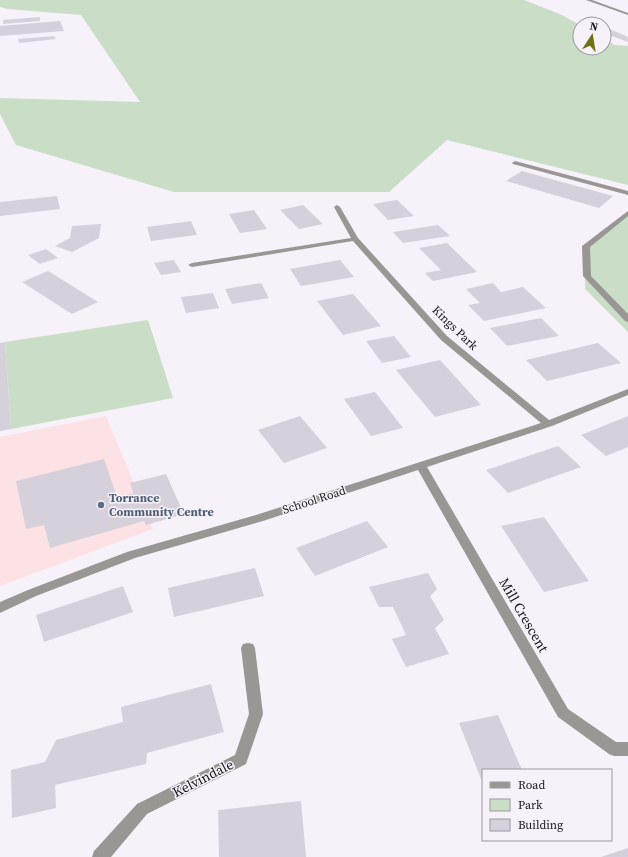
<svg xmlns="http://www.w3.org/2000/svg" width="628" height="857" font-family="'Source Serif 4',serif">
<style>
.commercial{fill:#fde2e5}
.green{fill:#c9ddc7}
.building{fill:#d6d0da}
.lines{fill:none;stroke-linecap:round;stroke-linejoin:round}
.lane{fill:#999693;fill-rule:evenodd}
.street{fill:#999693;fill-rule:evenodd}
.service-dot{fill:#5c6f8a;stroke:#f7f1fa;stroke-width:1.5}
.labels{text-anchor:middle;stroke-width:3;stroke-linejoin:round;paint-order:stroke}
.street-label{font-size:12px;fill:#171518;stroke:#f7f1fa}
.service-label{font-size:12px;font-weight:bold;fill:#4e5e75;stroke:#f7f1fa;text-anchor:start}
.near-street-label{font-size:14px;fill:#171518;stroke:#f7f1fa}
</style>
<rect width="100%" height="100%" fill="#f7f1fa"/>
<path class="commercial" d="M 106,416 L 153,529 L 0,586 L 0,437 Z"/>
<g class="green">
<path d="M 0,0 L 524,0 L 562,15 L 580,25 L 580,48 L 604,48 L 604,39 L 615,45 L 628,46 L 628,185 L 447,140 L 389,192 L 174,192 L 16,145 L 0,114 L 0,98 L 140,102 L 81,15 L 8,9 L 0,7 Z"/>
<path d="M 628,214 L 628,332 L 585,289 L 586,246 Z"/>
<path d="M 148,320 L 173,398 L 11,429 L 5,342 Z"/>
</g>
<g class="building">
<path d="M 40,17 L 40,21 L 3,24 L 3,20 Z"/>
<path d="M 60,21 L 64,31 L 0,36 L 0,26 Z"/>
<path d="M 605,27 L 628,37 L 628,42 L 604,33 Z"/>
<path d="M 54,36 L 56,39 L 19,43 L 18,39 Z"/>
<path d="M 522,171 L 613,196 L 599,208 L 506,181 Z"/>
<path d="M 57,196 L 60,209 L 0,216 L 0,202 Z"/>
<path d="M 397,200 L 414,216 L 388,220 L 373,204 Z"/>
<path d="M 303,205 L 323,224 L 299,229 L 280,210 Z"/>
<path d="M 254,210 L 267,229 L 240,233 L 229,214 Z"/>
<path d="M 191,221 L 197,235 L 151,241 L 147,227 Z"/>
<path d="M 101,224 L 99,238 L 72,252 L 55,246 L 70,238 L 72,226 Z"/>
<path d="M 438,225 L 450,236 L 403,243 L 393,232 Z"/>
<path d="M 447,243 L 477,272 L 433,281 L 425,273 L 441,270 L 419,248 Z"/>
<path d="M 46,249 L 58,258 L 40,264 L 28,255 Z"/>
<path d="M 174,260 L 181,272 L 161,275 L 154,263 Z"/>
<path d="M 340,260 L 354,277 L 301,286 L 290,269 Z"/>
<path d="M 48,271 L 98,302 L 72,314 L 22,282 Z"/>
<path d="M 261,283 L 269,298 L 232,304 L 225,289 Z"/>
<path d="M 493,283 L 501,292 L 523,287 L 546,308 L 484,321 L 468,305 L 480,303 L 466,289 Z"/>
<path d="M 213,293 L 219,308 L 186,313 L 181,297 Z"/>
<path d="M 353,294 L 381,326 L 343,335 L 317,301 Z"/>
<path d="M 541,318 L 559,336 L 507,346 L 490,328 Z"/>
<path d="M 394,336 L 411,357 L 382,363 L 366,341 Z"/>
<path d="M 5,342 L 11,429 L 0,431 L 0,343 Z"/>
<path d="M 598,343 L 621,363 L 547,381 L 526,360 Z"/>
<path d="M 440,360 L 481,405 L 435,417 L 396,370 Z"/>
<path d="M 375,392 L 403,428 L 371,436 L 344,399 Z"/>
<path d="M 300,416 L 327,448 L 284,463 L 258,430 Z"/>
<path d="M 628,416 L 628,447 L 606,456 L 581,435 Z"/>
<path d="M 558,446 L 581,467 L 508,493 L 486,470 Z"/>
<path d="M 104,459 L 117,497 L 133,493 L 130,483 L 166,474 L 184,514 L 146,525 L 144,521 L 50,548 L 44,525 L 26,529 L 16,481 Z"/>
<path d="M 544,517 L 589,581 L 544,592 L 501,526 Z"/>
<path d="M 367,521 L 388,547 L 315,576 L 296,548 Z"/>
<path d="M 255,568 L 264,596 L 174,617 L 168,588 Z"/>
<path d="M 428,573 L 437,589 L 430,596 L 444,620 L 435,628 L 449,654 L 406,667 L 392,639 L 406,635 L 393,607 L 379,607 L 369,587 Z"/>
<path d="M 123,586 L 133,612 L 44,642 L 36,615 Z"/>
<path d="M 211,684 L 224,732 L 147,753 L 146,764 L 55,785 L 56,808 L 12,818 L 11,770 L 45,762 L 56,740 L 123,722 L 121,707 Z"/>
<path d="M 498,715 L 522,770 L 483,770 L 483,784 L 459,723 Z"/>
<path d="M 301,801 L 306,857 L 219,857 L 218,810 Z"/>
<path d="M 628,848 L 628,857 L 601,857 Z"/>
</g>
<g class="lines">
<path class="lane" d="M 586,0 L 592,0 L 628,13 L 628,15 Z"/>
<g class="street">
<path d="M 515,161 L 628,191 L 628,195 L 513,164 L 512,163 Z"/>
<path d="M 337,205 L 340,207 L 358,238 L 447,336 L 549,420 L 628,389 L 628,395 L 552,426 L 427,467 L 568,709 L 616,742 L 628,742 L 628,756 L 614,756 L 609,754 L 558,717 L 418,470 L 263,521 L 135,558 L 36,596 L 0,613 L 0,602 L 28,590 L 127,552 L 256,515 L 541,423 L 441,340 L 353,241 L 192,267 L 188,265 L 192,263 L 351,238 L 334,207 Z"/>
<path d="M 628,211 L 628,216 L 590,247 L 591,276 L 628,314 L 628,322 L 625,321 L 583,276 L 582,246 Z"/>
<path d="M 248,643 L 253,644 L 255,648 L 263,714 L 246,764 L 147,814 L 111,857 L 92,857 L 94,851 L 137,804 L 235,755 L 249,714 L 241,648 L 243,644 Z"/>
</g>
</g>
<circle class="service-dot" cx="101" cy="505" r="4"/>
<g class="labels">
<g class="street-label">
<text transform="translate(455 328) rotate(44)" y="4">Kings Park</text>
<text transform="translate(314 500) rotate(-18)" y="4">School Road</text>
</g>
<g class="service-label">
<text x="109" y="502">Torrance<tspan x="109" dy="14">Community Centre</tspan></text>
</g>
<g class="near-street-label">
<text transform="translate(524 615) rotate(60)" y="5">Mill Crescent</text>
<text transform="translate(203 778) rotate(-27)" y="5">Kelvindale</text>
</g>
</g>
<rect x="482" y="769" width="130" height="72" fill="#f7f1fa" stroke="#9d99a0"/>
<rect x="490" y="782" width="20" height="6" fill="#999693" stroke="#9d99a0"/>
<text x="518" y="789" font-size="12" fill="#171518">Road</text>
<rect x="490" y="799" width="20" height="12" fill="#c9ddc7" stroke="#9d99a0"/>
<text x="518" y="809" font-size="12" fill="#171518">Park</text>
<rect x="490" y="819" width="20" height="12" fill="#d6d0da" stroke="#9d99a0"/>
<text x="518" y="829" font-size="12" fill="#171518">Building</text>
<g transform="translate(592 36) rotate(12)"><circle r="19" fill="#f7f1fa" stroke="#9d99a0"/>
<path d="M0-3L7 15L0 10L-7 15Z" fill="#6e7116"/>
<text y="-6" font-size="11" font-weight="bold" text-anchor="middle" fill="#171518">N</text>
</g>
</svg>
